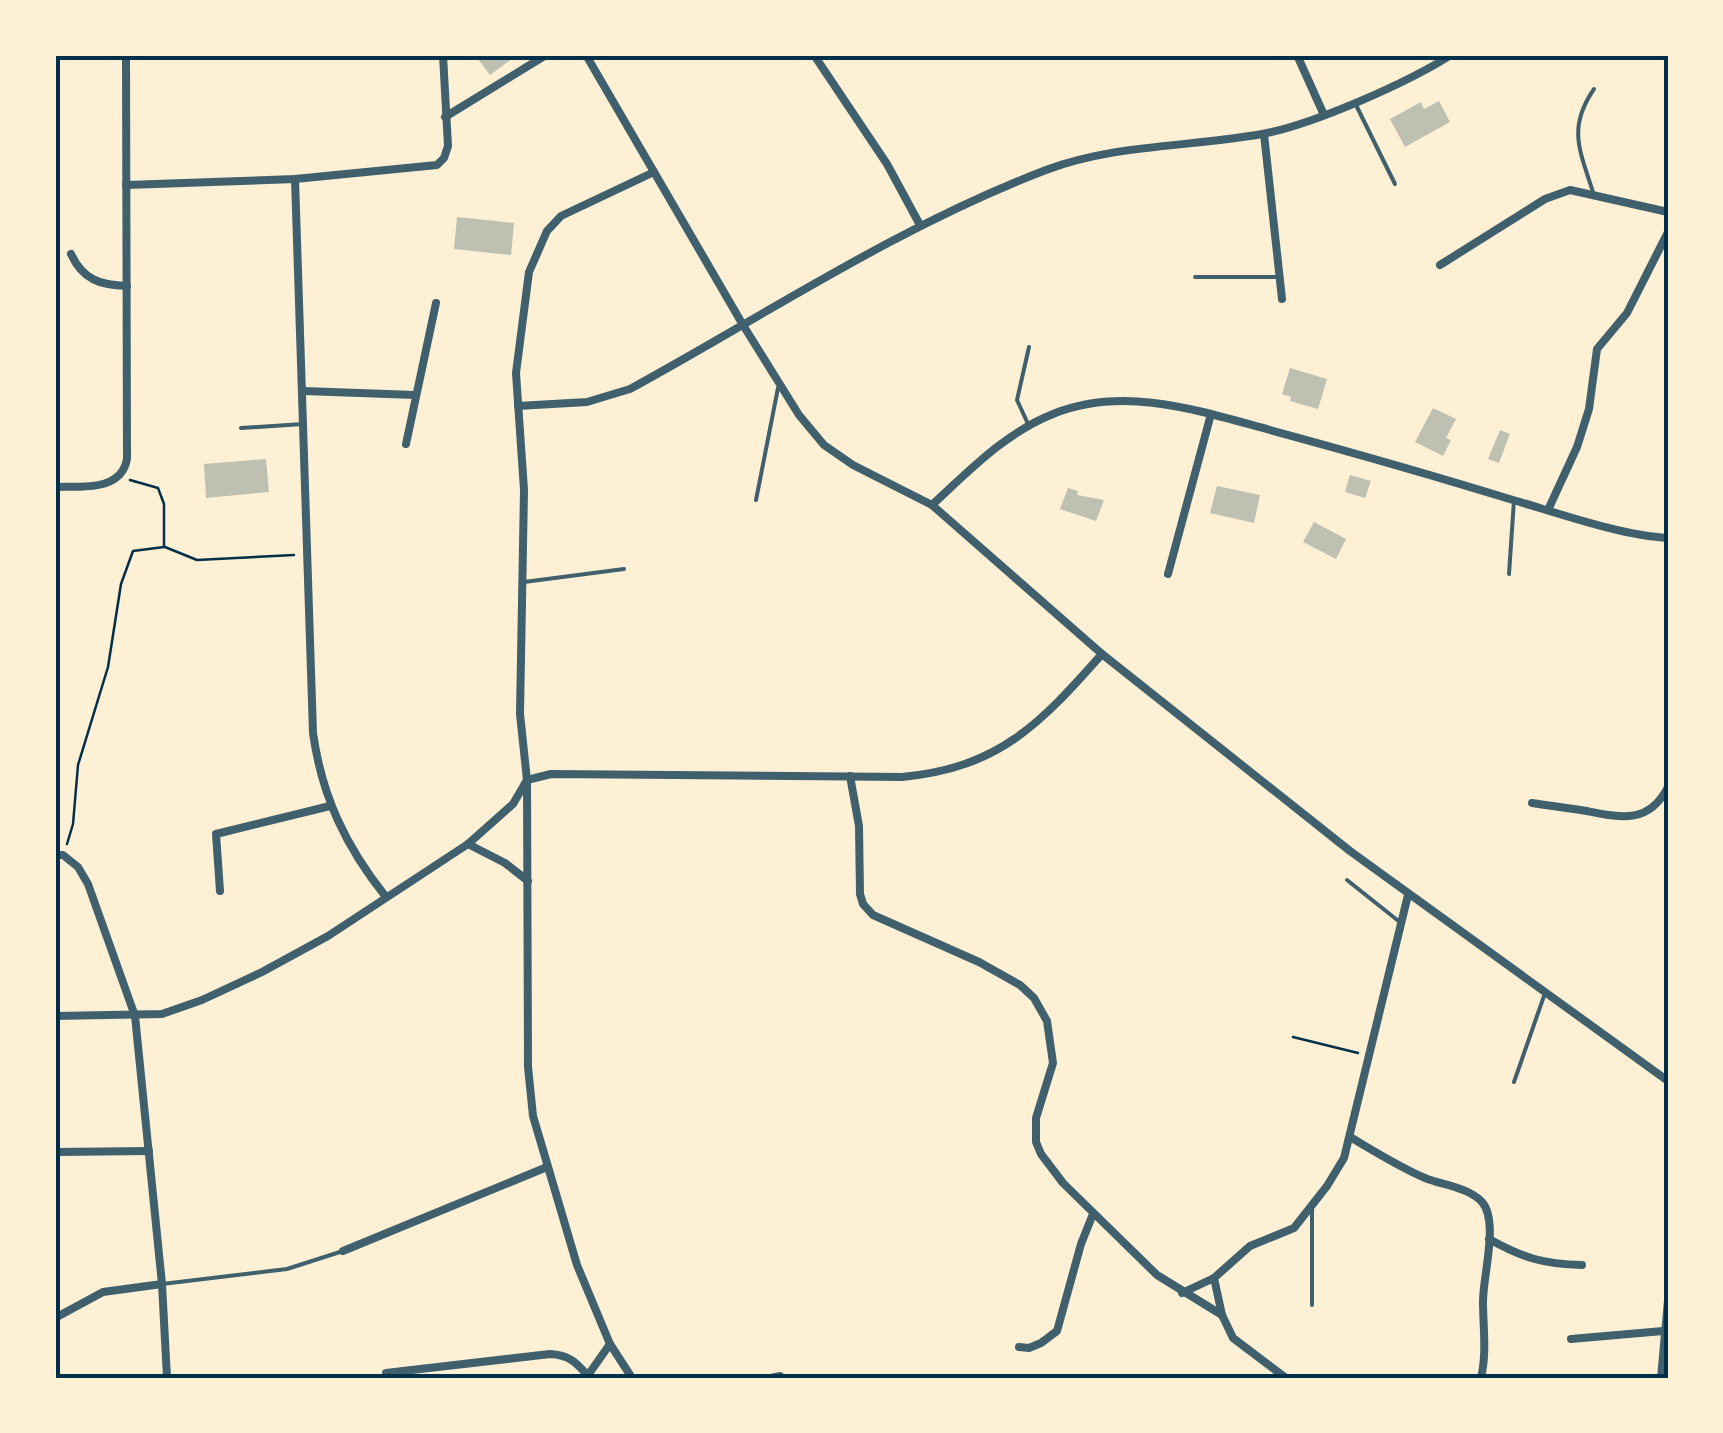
<svg xmlns="http://www.w3.org/2000/svg" width="1723" height="1433" font-family="'Space Grotesk',sans-serif">
<style>
.building{fill:#bec0b2}
.lines{fill:none;stroke-linecap:round;stroke-linejoin:round}
.path{stroke:#003049;stroke-width:2.5}
.service{stroke:#3f606c;stroke-width:4}
.minor{stroke:#3f606c;stroke-width:8}
.neatline{fill:none;stroke:#003049;stroke-width:4}
</style>
<rect width="100%" height="100%" fill="#fdf0d5"/>
<g class="building">
<path d="M 475,55 L 517,55 L 490,75 Z"/>
<path d="M 1439,101 L 1450,122 L 1405,147 L 1390,119 L 1421,102 L 1424,109 Z"/>
<path d="M 457,217 L 514,223 L 511,255 L 454,249 Z"/>
<path d="M 1290,368 L 1327,379 L 1318,409 L 1290,401 L 1291,397 L 1282,394 Z"/>
<path d="M 1433,408 L 1456,419 L 1446,438 L 1451,440 L 1443,456 L 1415,442 Z"/>
<path d="M 1500,430 L 1510,434 L 1499,463 L 1488,459 Z"/>
<path d="M 266,459 L 269,492 L 206,498 L 204,464 Z"/>
<path d="M 1350,475 L 1371,481 L 1365,498 L 1345,492 Z"/>
<path d="M 1217,486 L 1260,495 L 1254,523 L 1210,513 Z"/>
<path d="M 1068,488 L 1078,491 L 1077,495 L 1104,500 L 1096,521 L 1060,509 Z"/>
<path d="M 1314,522 L 1346,539 L 1336,559 L 1303,542 Z"/>
</g>
<g class="lines">
<g class="path">
<path d="M 165,547 L 197,560 L 294,555"/>
<path d="M 67,844 L 73,824 L 78,765 L 108,667 L 121,584 L 133,551 L 164,547 L 164,504 L 158,488 L 130,480"/>
<path d="M 1293,1037 L 1358,1053"/>
</g>
<g class="service">
<path d="M 1356,105 L 1395,184"/>
<path d="M 1593,192 C 1580,151 1567,128 1594,89"/>
<path d="M 1195,277 L 1280,277"/>
<path d="M 1029,426 L 1017,400 L 1029,347"/>
<path d="M 241,428 L 303,424"/>
<path d="M 756,500 L 778,388"/>
<path d="M 1509,574 L 1514,500"/>
<path d="M 524,582 L 624,569"/>
<path d="M 1347,880 L 1401,923"/>
<path d="M 1514,1082 L 1545,993"/>
<path d="M 1312,1208 L 1312,1305"/>
<path d="M 162,1284 L 287,1269 L 343,1251"/>
</g>
<g class="minor">
<path d="M 586,55 L 743,325 L 799,415 L 824,445 L 853,465 L 932,505 L 1102,654 L 1350,851 L 1668,1081"/>
<path d="M 814,55 L 887,164 L 920,225"/>
<path d="M 1297,55 L 1324,115"/>
<path d="M 445,117 L 546,55"/>
<path d="M 1264,134 L 1282,299"/>
<path d="M 295,179 L 313,733 C 322,797 346,847 386,897"/>
<path d="M 126,185 L 295,179 L 437,165 L 444,158 L 448,146 L 443,55"/>
<path d="M 71,254 C 83,280 100,285 127,286"/>
<path d="M 1440,265 L 1545,199 L 1570,190 L 1668,212"/>
<path d="M 303,391 L 415,395"/>
<path d="M 518,406 L 587,402 L 630,389 C 767,314 899,226 1046,170 C 1115,144 1191,147 1262,134 C 1312,125 1407,83 1451,55"/>
<path d="M 406,444 L 436,303"/>
<path d="M 55,487 C 81,486 121,492 127,459 L 126,55"/>
<path d="M 932,505 C 969,471 1005,433 1053,414 C 1124,385 1200,411 1270,430 C 1351,452 1432,475 1513,500 C 1558,513 1622,536 1668,538"/>
<path d="M 1548,510 L 1577,447 L 1589,409 L 1597,349 L 1627,313 L 1668,232"/>
<path d="M 1168,574 L 1211,414"/>
<path d="M 850,776 L 859,826 L 860,894 L 863,904 L 873,915 L 979,962 L 1020,985 L 1034,998 L 1047,1021 L 1053,1063 L 1036,1118 L 1036,1142 L 1041,1154 L 1063,1183 L 1157,1275 L 1222,1315"/>
<path d="M 1532,803 C 1550,806 1569,808 1587,811 C 1622,818 1649,824 1668,787"/>
<path d="M 468,844 L 505,863 L 528,881"/>
<path d="M 55,855 L 63,855 L 78,867 L 88,884 L 135,1016 L 162,1284 L 167,1378"/>
<path d="M 220,891 L 216,834 L 330,806"/>
<path d="M 55,1016 L 162,1014 L 202,1000 L 262,972 L 328,936 L 468,844 L 513,804 L 527,780 L 551,774 L 902,777 C 999,768 1040,724 1102,654"/>
<path d="M 1350,1137 C 1374,1151 1399,1167 1425,1178 C 1442,1185 1468,1187 1482,1202 C 1499,1221 1483,1276 1483,1301 C 1483,1327 1487,1352 1481,1378"/>
<path d="M 55,1152 L 149,1151"/>
<path d="M 1489,1239 C 1523,1258 1543,1264 1582,1265"/>
<path d="M 343,1251 L 547,1167"/>
<path d="M 1214,1278 L 1222,1315 L 1233,1338 L 1286,1378"/>
<path d="M 1182,1293 L 1214,1278 L 1250,1246 L 1294,1228 L 1327,1186 L 1344,1158 L 1408,895"/>
<path d="M 55,1318 L 103,1292 L 162,1284"/>
<path d="M 1571,1339 L 1663,1331"/>
<path d="M 1019,1347 L 1029,1348 L 1041,1343 L 1057,1331 L 1081,1244 L 1093,1214"/>
<path d="M 386,1373 L 550,1354 C 569,1355 576,1362 588,1376"/>
<path d="M 586,1378 L 610,1344"/>
<path d="M 632,1378 L 610,1344 L 577,1265 L 533,1116 L 528,1067 L 527,780 L 520,714 L 524,490 L 516,373 L 529,272 L 547,231 L 561,216 L 654,172"/>
<path d="M 771,1378 L 780,1376"/>
<path d="M 1661,1378 L 1668,1300"/>
</g>
</g>
<rect width="1723" height="1433" fill="none" stroke="#fdf0d5" stroke-width="115"/>
<rect x="58" y="58" width="1608" height="1318" class="neatline"/>
</svg>
